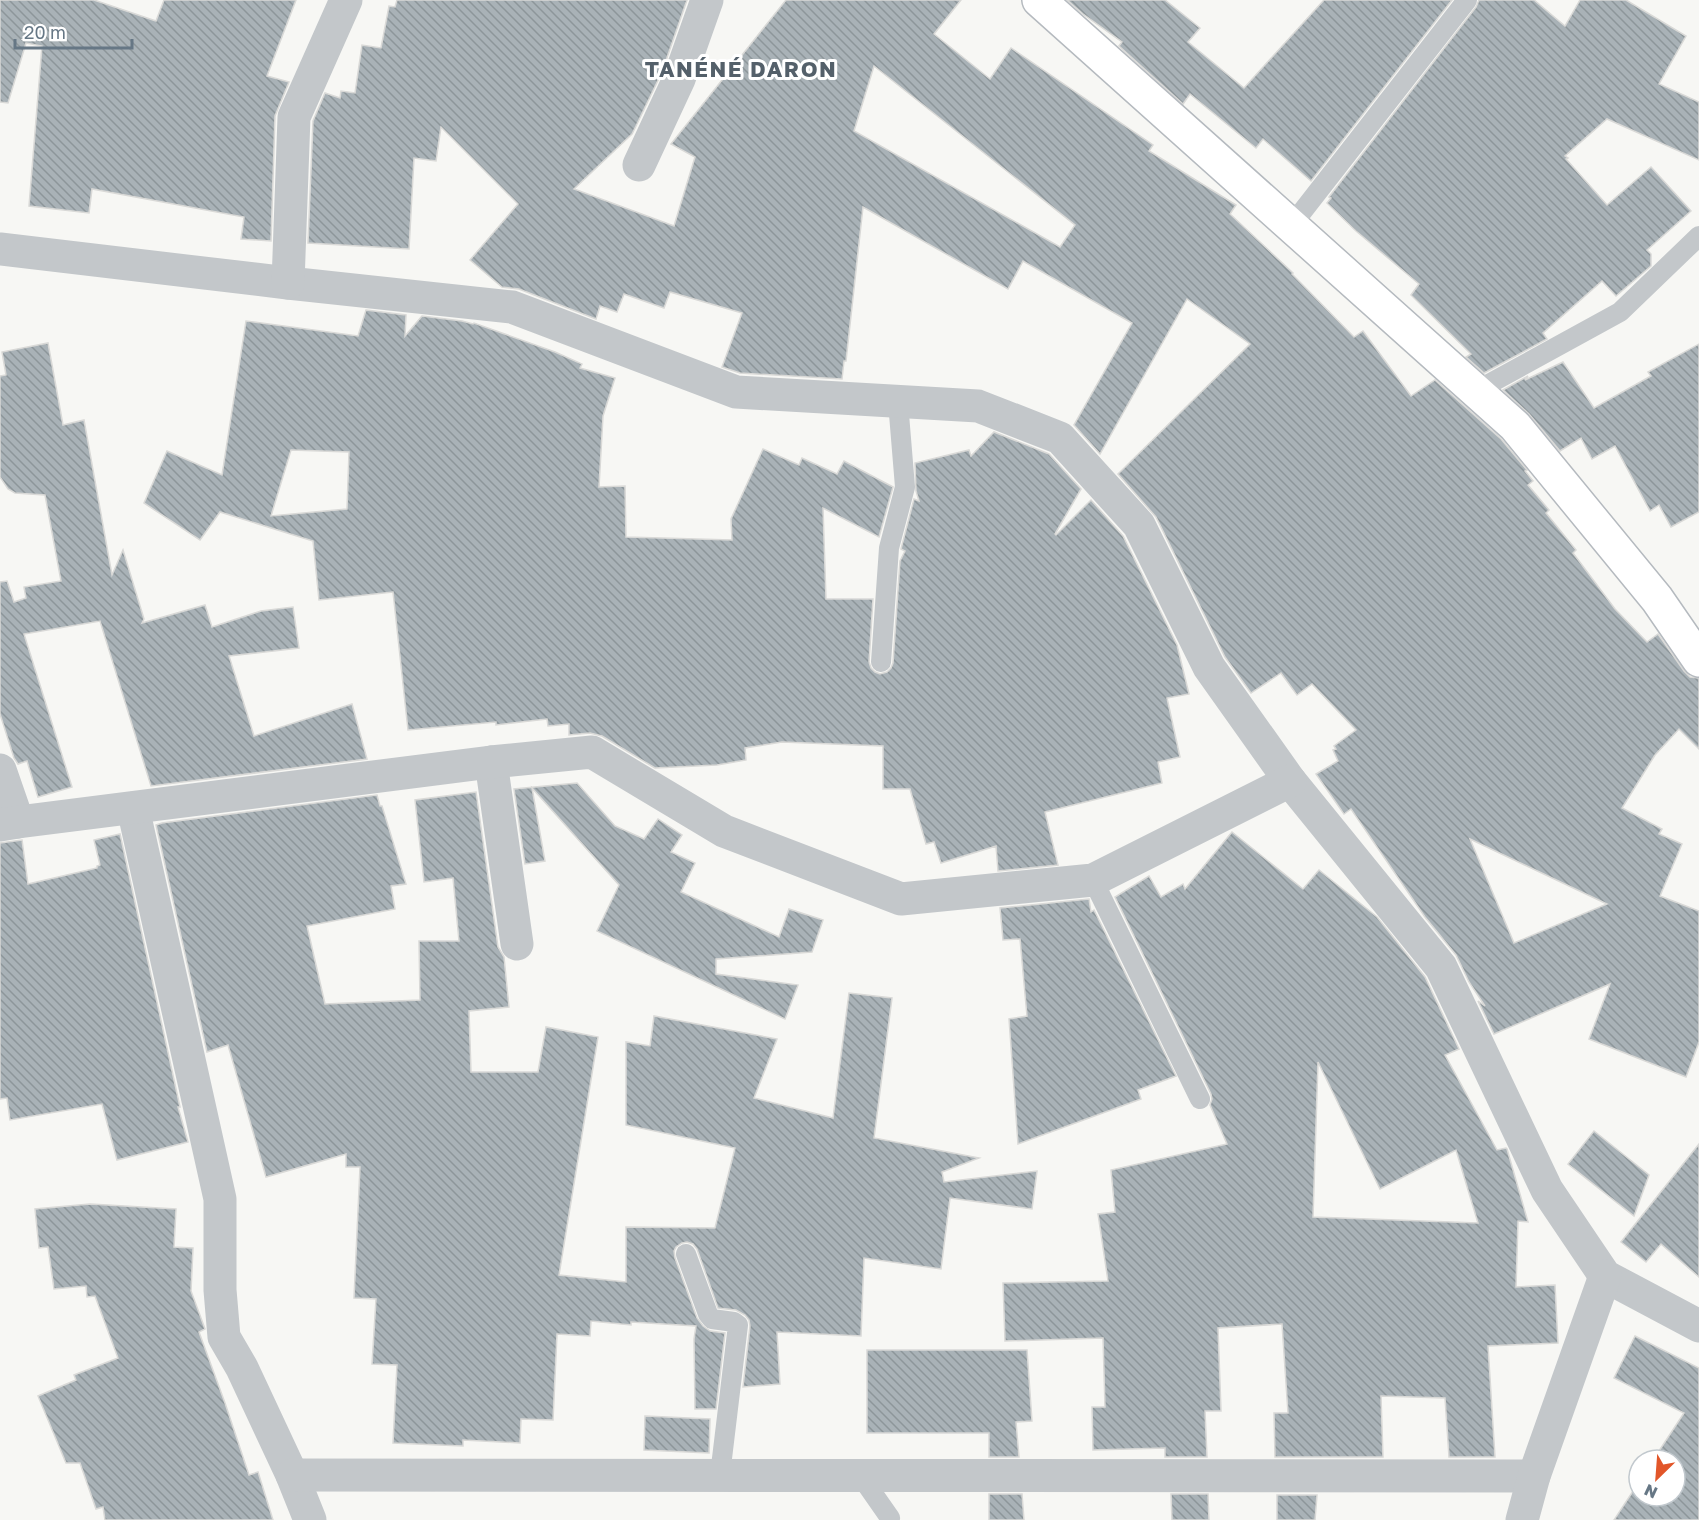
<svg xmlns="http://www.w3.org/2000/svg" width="1699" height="1520" font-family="'Golos Text',sans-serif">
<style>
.building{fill:url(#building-back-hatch);stroke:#d9d9d7;stroke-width:1.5;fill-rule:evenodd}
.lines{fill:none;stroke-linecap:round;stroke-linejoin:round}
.secondary-casing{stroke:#b5babf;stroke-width:36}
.lane{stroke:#c3c7ca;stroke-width:20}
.street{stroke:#c3c7ca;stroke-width:33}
.secondary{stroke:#fff;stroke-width:33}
.labels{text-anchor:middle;stroke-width:6;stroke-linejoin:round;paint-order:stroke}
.district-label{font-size:22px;font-weight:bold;letter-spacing:1.5px;fill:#54606a;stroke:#fff}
</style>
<defs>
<pattern id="building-back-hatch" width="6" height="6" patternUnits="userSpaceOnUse" patternTransform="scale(1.5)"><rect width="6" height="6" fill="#a9b2b7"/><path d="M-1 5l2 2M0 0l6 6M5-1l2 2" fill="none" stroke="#8d969a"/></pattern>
</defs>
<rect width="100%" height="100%" fill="#f7f7f4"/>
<g class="building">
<path d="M 0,0 L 94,0 L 156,21 L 164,0 L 296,0 L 267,76 L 289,82 L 275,116 L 271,241 L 241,239 L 244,217 L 92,189 L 89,213 L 29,206 L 42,46 L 26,43 L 8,103 L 0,102 Z"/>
<path d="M 397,0 L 687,0 L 662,72 L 636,126 L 632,134 L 574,189 L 674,226 L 695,157 L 671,144 L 786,0 L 961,0 L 934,34 L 990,79 L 1011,48 L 1153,145 L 1149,151 L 1236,205 L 1230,214 L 1293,273 L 1292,274 L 1354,337 L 1363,331 L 1411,396 L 1435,380 L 1501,439 L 1527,470 L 1525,471 L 1533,481 L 1528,485 L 1549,510 L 1546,513 L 1576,550 L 1573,553 L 1615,609 L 1647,642 L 1658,634 L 1684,671 L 1690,677 L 1699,678 L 1699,749 L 1679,729 L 1655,755 L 1622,808 L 1662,829 L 1659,834 L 1682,844 L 1660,896 L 1699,911 L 1699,1042 L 1686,1077 L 1589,1039 L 1610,984 L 1494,1034 L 1478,1001 L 1485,1006 L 1469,982 L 1456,955 L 1425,917 L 1351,809 L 1344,814 L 1316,774 L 1338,761 L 1333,750 L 1336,749 L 1334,746 L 1356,730 L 1312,684 L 1297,695 L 1281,673 L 1251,693 L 1225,657 L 1156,517 L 1118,474 L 1250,344 L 1187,299 L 1100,454 L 1074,425 L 1132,323 L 1023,261 L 1008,289 L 863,207 L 846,361 L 844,361 L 842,379 L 740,373 L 722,367 L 742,313 L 670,292 L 664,308 L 624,294 L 617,312 L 600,306 L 596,319 L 519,289 L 502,287 L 470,260 L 518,204 L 441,127 L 436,161 L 414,158 L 409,249 L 308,243 L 313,121 L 325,93 L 340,98 L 341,91 L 355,93 L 362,45 L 381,48 L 389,6 L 395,7 ZM 874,66 L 1075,225 L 1060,247 L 854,131 ZM 1470,839 L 1607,904 L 1514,943 Z"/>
<path d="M 1067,0 L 1165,0 L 1200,28 L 1188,42 L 1244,88 L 1324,0 L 1452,0 L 1311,181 L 1263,139 L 1256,148 L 1190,94 L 1183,104 L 1119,46 L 1122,42 L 1083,14 Z"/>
<path d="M 1479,0 L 1534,0 L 1565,26 L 1580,0 L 1626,0 L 1686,36 L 1659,84 L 1699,102 L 1699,160 L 1607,119 L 1565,156 L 1568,158 L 1566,159 L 1607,205 L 1651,167 L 1691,211 L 1647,250 L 1651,254 L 1651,266 L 1616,296 L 1602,281 L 1543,333 L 1547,339 L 1484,373 L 1466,357 L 1471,354 L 1411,295 L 1419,284 L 1356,231 L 1327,203 L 1331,198 L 1329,197 L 1476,7 Z"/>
<path d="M 366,310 L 406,315 L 405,336 L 422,316 L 462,321 L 473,324 L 474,323 L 555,352 L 582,364 L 580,368 L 615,378 L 603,416 L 599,487 L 625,486 L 626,537 L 732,540 L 731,519 L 763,449 L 799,465 L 802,458 L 837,474 L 844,461 L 893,487 L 879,537 L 823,508 L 826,599 L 873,599 L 869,662 L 871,668 L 875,672 L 880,674 L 887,672 L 891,668 L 893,663 L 900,561 L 905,551 L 901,549 L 914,499 L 919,501 L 916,491 L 915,463 L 969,450 L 971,456 L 994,432 L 1049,454 L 1081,489 L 1055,534 L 1056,535 L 1091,500 L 1123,536 L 1177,645 L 1189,694 L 1167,698 L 1180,757 L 1158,762 L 1162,783 L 1045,812 L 1058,865 L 998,871 L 996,846 L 941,863 L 934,842 L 926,844 L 910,789 L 883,789 L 883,746 L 782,742 L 745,748 L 746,760 L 717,765 L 655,768 L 602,736 L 590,733 L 569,735 L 569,724 L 548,726 L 547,719 L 496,725 L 496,722 L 408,730 L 393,592 L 319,600 L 313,541 L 220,512 L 200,540 L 144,503 L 167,451 L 222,475 L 246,321 L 358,336 ZM 291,450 L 349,452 L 347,509 L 271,516 Z"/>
<path d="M 48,343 L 63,425 L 84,420 L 112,575 L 123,550 L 144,619 L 142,623 L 205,605 L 212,627 L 261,611 L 293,607 L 299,648 L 229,656 L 254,736 L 352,704 L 367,759 L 151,786 L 100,621 L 24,634 L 72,787 L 38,797 L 27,761 L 18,764 L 14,758 L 0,714 L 0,582 L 7,581 L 14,602 L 26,598 L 24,587 L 61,581 L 45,495 L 15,493 L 8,489 L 0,477 L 0,376 L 6,375 L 2,352 Z"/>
<path d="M 1699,344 L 1699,512 L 1671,527 L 1659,505 L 1650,511 L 1615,446 L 1592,459 L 1581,438 L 1560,451 L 1529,414 L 1503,390 L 1528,376 L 1525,380 L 1563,362 L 1594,408 L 1651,376 L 1648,372 Z"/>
<path d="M 577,783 L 615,826 L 644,839 L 658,819 L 682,835 L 671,852 L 695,863 L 681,892 L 779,937 L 789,909 L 823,920 L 812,952 L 716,959 L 716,974 L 798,985 L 785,1019 L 597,931 L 619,885 L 532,788 L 545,861 L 525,864 L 514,789 Z"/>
<path d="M 476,792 L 498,947 L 504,957 L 509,1007 L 469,1011 L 471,1072 L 538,1072 L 546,1027 L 598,1037 L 559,1275 L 626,1282 L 626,1227 L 715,1228 L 735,1148 L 626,1125 L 626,1042 L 650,1046 L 654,1016 L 777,1039 L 754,1098 L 833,1118 L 849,993 L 892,998 L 874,1138 L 979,1158 L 942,1172 L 944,1182 L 1037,1171 L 1032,1209 L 950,1198 L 941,1269 L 864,1258 L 861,1336 L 777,1332 L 780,1384 L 743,1387 L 750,1326 L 749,1320 L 745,1315 L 736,1310 L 718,1308 L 697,1249 L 693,1244 L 687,1242 L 682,1243 L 676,1247 L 674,1251 L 675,1258 L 697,1318 L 703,1326 L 710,1331 L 725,1333 L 716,1409 L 695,1409 L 694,1339 L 696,1326 L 631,1322 L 631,1325 L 591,1321 L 590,1336 L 557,1334 L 553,1420 L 521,1419 L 520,1443 L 463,1440 L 463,1446 L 393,1443 L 397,1365 L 372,1364 L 376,1299 L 354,1298 L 360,1167 L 346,1167 L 346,1154 L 266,1177 L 228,1045 L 207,1052 L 156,825 L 162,823 L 377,795 L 380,806 L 382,806 L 406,884 L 391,886 L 395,909 L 307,926 L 325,1004 L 420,1000 L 419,941 L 459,941 L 453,878 L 424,882 L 415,800 Z"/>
<path d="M 1232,832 L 1303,889 L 1319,870 L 1377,917 L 1425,977 L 1459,1049 L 1445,1055 L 1497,1150 L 1506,1148 L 1507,1149 L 1528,1222 L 1518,1221 L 1516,1287 L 1555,1285 L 1558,1343 L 1488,1346 L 1495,1457 L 1449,1457 L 1445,1398 L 1381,1396 L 1383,1457 L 1275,1457 L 1274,1413 L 1288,1413 L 1282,1324 L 1218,1328 L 1221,1411 L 1205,1411 L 1207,1457 L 1165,1457 L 1165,1448 L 1093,1450 L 1092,1407 L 1105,1407 L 1103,1338 L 1005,1341 L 1003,1283 L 1108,1281 L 1098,1214 L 1115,1212 L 1111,1170 L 1227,1144 L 1210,1105 L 1212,1099 L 1211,1094 L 1115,897 L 1149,876 L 1161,897 L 1183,884 L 1185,889 ZM 1318,1062 L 1380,1189 L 1456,1150 L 1478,1223 L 1313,1217 Z"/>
<path d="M 120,834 L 180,1107 L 178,1107 L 188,1142 L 117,1160 L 102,1104 L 10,1120 L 7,1098 L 0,1099 L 0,843 L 22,840 L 28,884 L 97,868 L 97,866 L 100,865 L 94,840 Z"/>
<path d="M 1089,899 L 1091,912 L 1094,910 L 1176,1076 L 1138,1090 L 1141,1099 L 1018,1144 L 1009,1019 L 1027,1016 L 1020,939 L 1003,940 L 1000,908 Z"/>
<path d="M 1594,1131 L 1649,1175 L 1634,1216 L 1568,1164 Z"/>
<path d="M 1699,1144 L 1699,1277 L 1661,1244 L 1646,1262 L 1621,1242 Z"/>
<path d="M 90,1204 L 176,1209 L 174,1247 L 193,1248 L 191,1291 L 205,1329 L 199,1332 L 225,1403 L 249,1475 L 258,1472 L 273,1520 L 105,1520 L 103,1507 L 96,1509 L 80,1463 L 66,1463 L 38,1396 L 76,1380 L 74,1375 L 118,1358 L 95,1296 L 87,1297 L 86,1286 L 54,1289 L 48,1247 L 39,1248 L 35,1209 Z"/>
<path d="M 1635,1336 L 1699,1368 L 1699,1520 L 1614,1520 L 1639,1482 L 1639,1496 L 1675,1496 L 1675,1460 L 1653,1460 L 1684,1413 L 1614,1378 Z"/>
<path d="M 867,1350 L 1027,1350 L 1032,1421 L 1016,1422 L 1019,1457 L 989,1457 L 989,1433 L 867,1433 Z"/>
<path d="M 645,1416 L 710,1419 L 709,1453 L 644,1450 Z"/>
<path d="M 989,1494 L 1022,1494 L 1024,1520 L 989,1520 Z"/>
<path d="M 1171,1494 L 1208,1494 L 1209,1520 L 1172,1520 Z"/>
<path d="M 1277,1495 L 1317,1495 L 1315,1520 L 1277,1520 Z"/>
</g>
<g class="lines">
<g class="secondary-casing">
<path id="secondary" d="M 1039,0 L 1515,426 L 1657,599 L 1699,660"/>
</g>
<g class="lane">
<path d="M 1291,226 L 1467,0"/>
<path d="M 1476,391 L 1620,312 L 1699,236"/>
<path d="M 881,662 L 889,548 L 905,487 L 898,402"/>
<path d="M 1093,880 L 1200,1099"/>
<path d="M 686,1254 L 708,1314 L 712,1319 L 734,1322 L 738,1325 L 720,1475"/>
<path d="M 860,1475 L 890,1518 L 889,1520"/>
</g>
<g class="street">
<path d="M 639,165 L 679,79 L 707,0"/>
<path d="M 0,249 L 288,283 L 512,307 L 736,392 L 978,406 L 1060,438 L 1139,525 L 1209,667 L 1290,781 L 1441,967 L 1547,1190 L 1605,1276 L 1699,1326"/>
<path d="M 288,283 L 294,117 L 346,0"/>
<path d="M 491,762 L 517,944"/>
<path d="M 0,770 L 18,822"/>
<path d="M 133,808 L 220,1199 L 220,1290 L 224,1337 L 242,1368 L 292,1475 L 310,1520"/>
<path d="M 0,825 L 18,822 L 491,762 L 592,752 L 724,831 L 901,899 L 1093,880 L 1290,781"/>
<path d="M 292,1475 L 1534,1476"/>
<path d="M 1522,1520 L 1534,1476 L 1605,1276"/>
</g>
<use href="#secondary" class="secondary"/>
</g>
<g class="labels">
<g class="district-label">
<text x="741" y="77">TANÉNÉ DARON</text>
</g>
</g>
<g transform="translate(1657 1478) rotate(205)"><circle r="28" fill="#ffffff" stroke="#c2c9ce" stroke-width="1.5"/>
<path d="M0-4.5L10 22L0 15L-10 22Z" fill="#e25629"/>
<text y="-9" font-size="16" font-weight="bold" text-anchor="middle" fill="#667785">N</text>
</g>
<path d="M15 39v9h117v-9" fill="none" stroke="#667785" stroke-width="3"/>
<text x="24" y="39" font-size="18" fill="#667785" stroke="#ffffff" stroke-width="4.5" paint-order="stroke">20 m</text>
</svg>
